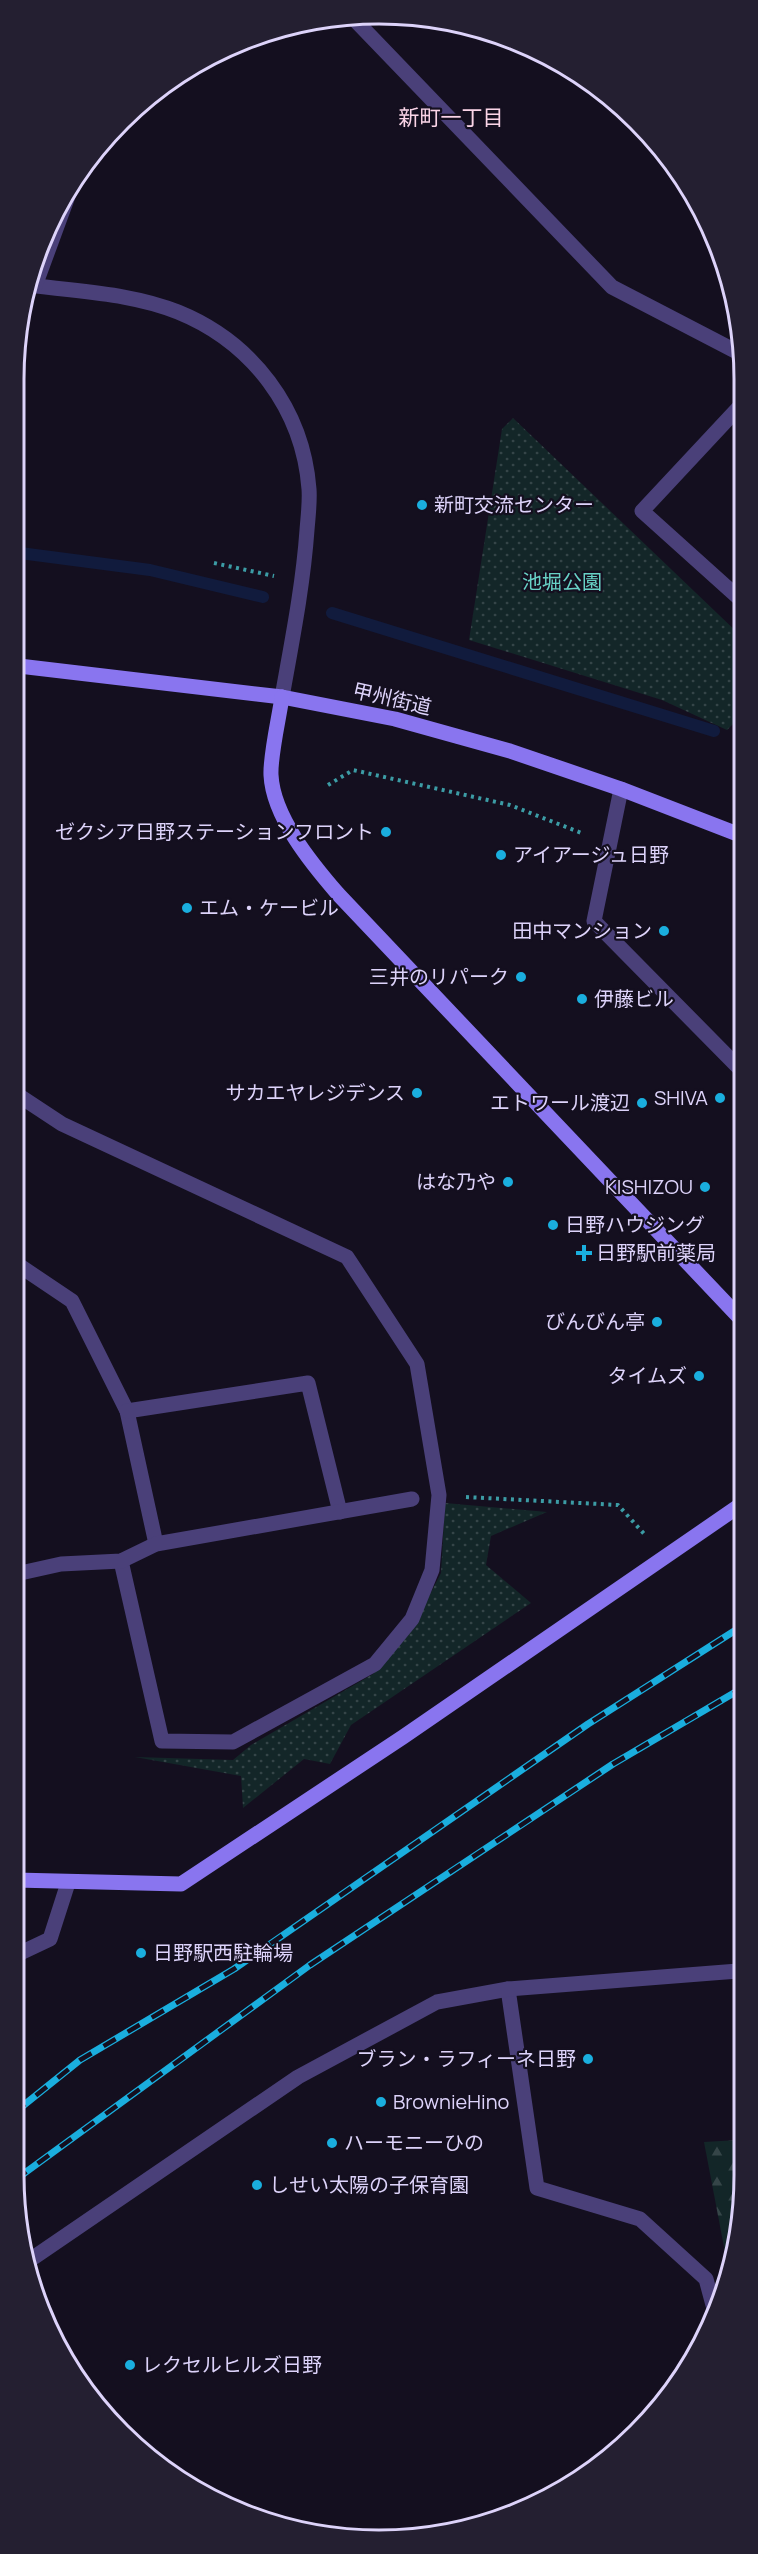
<svg xmlns="http://www.w3.org/2000/svg" width="758" height="2554" font-family="Manrope,'Noto Sans JP',sans-serif">
<style>
.green{fill:url(#green-dots)}
.forest{fill:url(#forest-firs)}
.lines{fill:none;stroke-linecap:round;stroke-linejoin:round}
.stream{stroke:#111b3d;stroke-width:12}
.path{stroke:#3c9ca5;stroke-width:4;stroke-dasharray:3 4.5;stroke-linecap:butt}
.street{stroke:#4a4079;stroke-width:15}
.secondary{stroke:#8975ef;stroke-width:15}
.rail-casing{stroke:#1aaede;stroke-width:7}
.rail{stroke:#140f1f;stroke-width:4.5;stroke-dasharray:14;stroke-linecap:butt}
.poi-dot{fill:#1aaede;stroke:#140f1f;stroke-width:2}
.labels{text-anchor:middle;stroke-width:4.5;stroke-linejoin:round;paint-order:stroke}
.poi-label{font-size:20px;fill:#ddd3fa;stroke:#140f1f;text-anchor:start}
.park-label{font-size:20px;fill:#68d1c6;stroke:#140f1f}
.street-label{font-size:20px;fill:#ddd3fa;stroke:#140f1f}
.neighbourhood-label{font-size:21px;fill:#fad4e7;stroke:#140f1f}
.rim{fill:none;stroke:#ddd3fa;stroke-width:3}
</style>
<defs>
<pattern id="green-dots" width="8" height="8" patternUnits="userSpaceOnUse" patternTransform="scale(1.5)"><rect width="8" height="8" fill="#132628"/><path d="M2 2h.1M6 6h.1" fill="none" stroke="#354548" stroke-width="1.8" stroke-linecap="round"/></pattern>
<pattern id="forest-firs" width="22" height="20" patternUnits="userSpaceOnUse" patternTransform="scale(1.5)"><rect width="22" height="20" fill="#132628"/><path d="M5 1l3.5 6h-7zM16 11l3.5 6h-7z" fill="#354548"/></pattern>
</defs>
<rect width="100%" height="100%" fill="#140f1f"/>
<g class="green">
<path d="M 513,418 L 741,636 L 741,716 L 727,730 L 662,700 L 469,640 L 502,429 Z"/>
<path d="M 445,1503 L 547,1512 L 491,1536 L 486,1565 L 531,1603 L 351,1725 L 330,1764 L 304,1759 L 243,1808 L 241,1776 L 135,1757 L 233,1760 L 251,1745 L 373,1674 L 411,1631 L 441,1573 Z"/>
</g>
<path class="forest" d="M 738,2140 L 737,2247 L 728,2268 L 704,2142 Z"/>
<g class="lines">
<g class="stream">
<path d="M 20,553 L 150,570 L 263,597"/>
<path d="M 332,613 L 714,731"/>
</g>
<g class="path">
<path d="M 214,563 L 274,576"/>
<path d="M 328,785 L 353,770 L 510,805 L 584,834"/>
<path d="M 466,1497 L 618,1505 L 646,1536"/>
</g>
<g class="street">
<path d="M 356,21 L 612,287 L 741,354"/>
<path d="M 30,285 C 79,292 131,293 178,312 C 252,342 303,409 309,489 C 310,502 308,517 307,530 C 303,586 292,641 282,697"/>
<path d="M 35,286 L 74,180"/>
<path d="M 741,600 L 642,511 L 741,405"/>
<path d="M 621,789 L 594,921 L 740,1069"/>
<path d="M 18,1095 L 62,1124 L 347,1257 L 417,1364 L 439,1495 L 432,1570 L 412,1619 L 375,1664 L 233,1742 L 162,1741 L 121,1561"/>
<path d="M 17,1264 L 72,1301 L 127,1411 L 156,1544"/>
<path d="M 127,1411 L 308,1383 L 340,1512"/>
<path d="M 16,1574 L 61,1564 L 121,1561 L 156,1544 L 412,1499"/>
<path d="M 14,1956 L 50,1939 L 68,1883"/>
<path d="M 508,1989 L 537,2188 L 640,2219 L 706,2279 L 713,2305"/>
<path d="M 30,2260 L 298,2077 L 437,2002 L 508,1989 L 738,1971"/>
</g>
<g class="secondary">
<path d="M 19,666 L 282,697 L 395,719 L 510,751 L 621,789 L 740,835"/>
<path d="M 282,697 C 279,718 270,756 271,775 C 273,817 312,864 338,894 L 739,1317"/>
<path d="M 15,1880 L 181,1884 L 403,1737 L 739,1506"/>
</g>
<g class="rail-casing">
<g id="rail">
<path d="M 14,2113 L 80,2060 L 234,1969 L 588,1724 L 739,1628"/>
<path d="M 15,2180 L 310,1965 L 613,1764 L 739,1690"/>
</g>
</g>
<use href="#rail" class="rail"/>
</g>
<g class="poi-dot">
<circle cx="422" cy="505" r="6"/>
<circle cx="386" cy="832" r="6"/>
<circle cx="501" cy="855" r="6"/>
<circle cx="187" cy="908" r="6"/>
<circle cx="664" cy="931" r="6"/>
<circle cx="521" cy="977" r="6"/>
<circle cx="582" cy="999" r="6"/>
<circle cx="417" cy="1093" r="6"/>
<circle cx="720" cy="1098" r="6"/>
<circle cx="642" cy="1103" r="6"/>
<circle cx="508" cy="1182" r="6"/>
<circle cx="705" cy="1187" r="6"/>
<circle cx="553" cy="1225" r="6"/>
<path d="M581 1244h6v6h6v6h-6v6h-6v-6h-6v-6h6z"/>
<circle cx="657" cy="1322" r="6"/>
<circle cx="699" cy="1376" r="6"/>
<circle cx="141" cy="1953" r="6"/>
<circle cx="588" cy="2059" r="6"/>
<circle cx="381" cy="2102" r="6"/>
<circle cx="332" cy="2143" r="6"/>
<circle cx="257" cy="2185" r="6"/>
<circle cx="130" cy="2365" r="6"/>
</g>
<g class="labels">
<g class="poi-label">
<text x="434" y="512">新町交流センター</text>
<text x="374" y="839" text-anchor="end">ゼクシア日野ステーションフロント</text>
<text x="513" y="862">アイアージュ日野</text>
<text x="199" y="915">エム・ケービル</text>
<text x="652" y="938" text-anchor="end">田中マンション</text>
<text x="509" y="984" text-anchor="end">三井のリパーク</text>
<text x="594" y="1006">伊藤ビル</text>
<text x="405" y="1100" text-anchor="end">サカエヤレジデンス</text>
<text x="708" y="1105" text-anchor="end">SHIVA</text>
<text x="630" y="1110" text-anchor="end">エトワール渡辺</text>
<text x="496" y="1189" text-anchor="end">はな乃や</text>
<text x="693" y="1194" text-anchor="end">KISHIZOU</text>
<text x="565" y="1232">日野ハウジング</text>
<text x="596" y="1260">日野駅前薬局</text>
<text x="645" y="1329" text-anchor="end">びんびん亭</text>
<text x="687" y="1383" text-anchor="end">タイムズ</text>
<text x="153" y="1960">日野駅西駐輪場</text>
<text x="576" y="2066" text-anchor="end">ブラン・ラフィーネ日野</text>
<text x="393" y="2109">BrownieHino</text>
<text x="344" y="2150">ハーモニーひの</text>
<text x="269" y="2192">しせい太陽の子保育園</text>
<text x="142" y="2372">レクセルヒルズ日野</text>
</g>
<g class="park-label">
<text x="562" y="589">池堀公園</text>
</g>
<g class="street-label">
<text transform="translate(392 699) rotate(13)" y="7">甲州街道</text>
</g>
<g class="neighbourhood-label">
<text x="451" y="125">新町一丁目</text>
</g>
</g>
<path d="M0 0H758V2554H0ZM379 24H379A355 355 0 0 1 734 379V2175A355 355 0 0 1 379 2530H379A355 355 0 0 1 24 2175V379A355 355 0 0 1 379 24Z" fill="#241f31" fill-rule="evenodd"/>
<path class="rim" d="M379 24H379A355 355 0 0 1 734 379V2175A355 355 0 0 1 379 2530H379A355 355 0 0 1 24 2175V379A355 355 0 0 1 379 24Z"/>
</svg>
